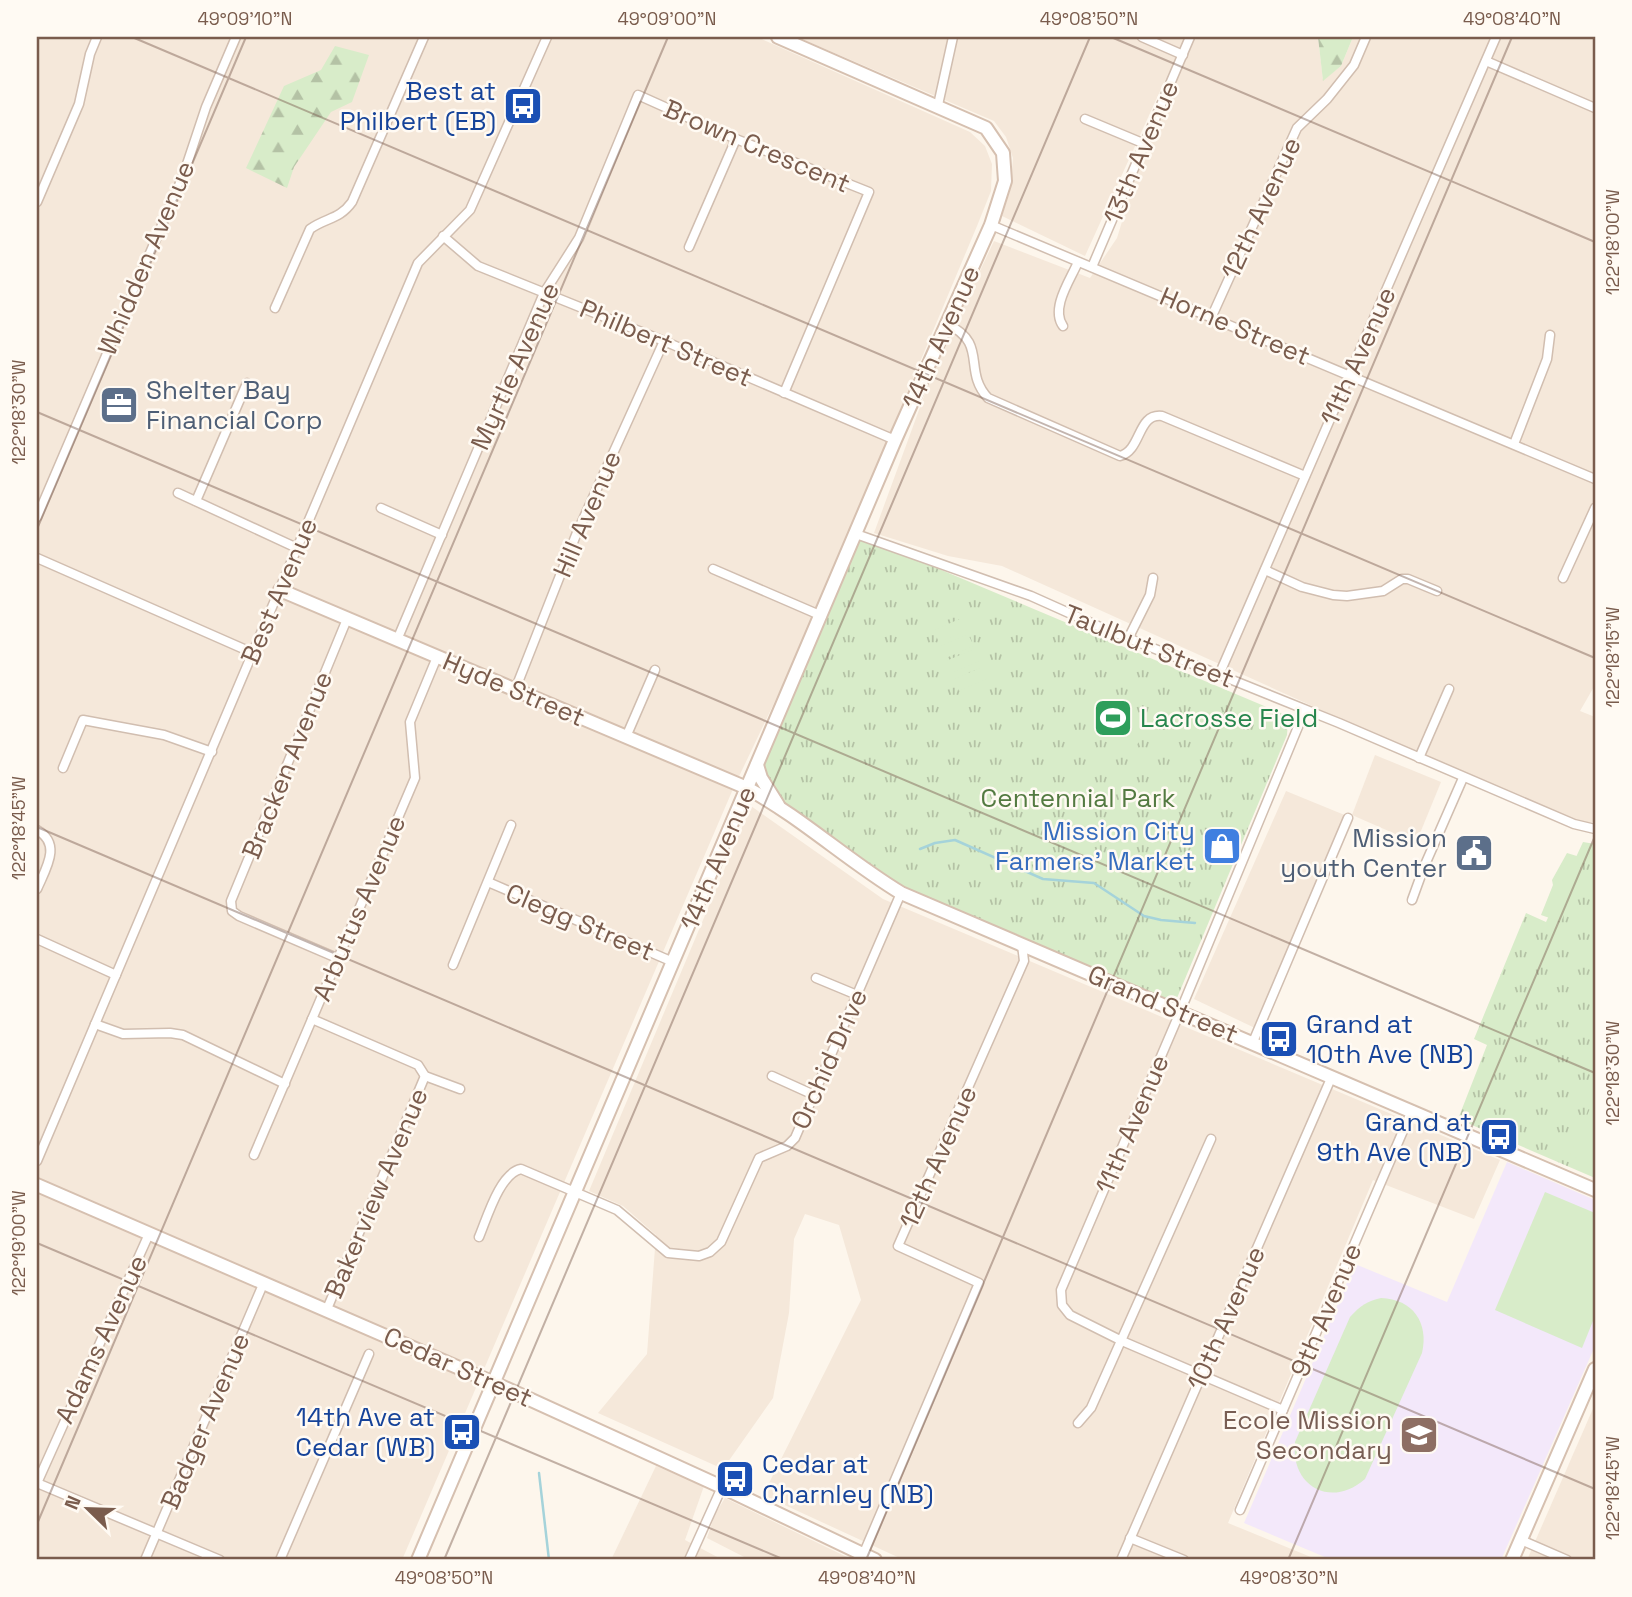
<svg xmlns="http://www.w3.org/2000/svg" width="1632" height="1597" font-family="'Space Grotesk',sans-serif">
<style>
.residential{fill:#f5e8da}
.education{fill:#f3e8fa}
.forest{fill:url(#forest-firs)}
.park{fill:url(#park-tufts)}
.pitch{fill:#d8ecc9}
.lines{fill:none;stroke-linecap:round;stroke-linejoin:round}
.stream{stroke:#a5d3da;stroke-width:2.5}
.street-casing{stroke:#d1beb0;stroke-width:11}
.secondary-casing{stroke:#d6c0b0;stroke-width:16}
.street{stroke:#fff;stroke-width:8}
.secondary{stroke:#fff;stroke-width:12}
.ticks{fill:none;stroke:#7a5c4d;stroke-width:2;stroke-opacity:0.45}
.labels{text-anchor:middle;stroke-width:5;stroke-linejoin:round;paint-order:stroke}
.transit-label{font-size:26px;fill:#164399;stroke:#fffaf3;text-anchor:end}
.street-label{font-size:26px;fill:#7a5c4d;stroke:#fffaf3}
.service-label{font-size:26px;fill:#4e5e75;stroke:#fffaf3;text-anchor:start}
.leisure-label{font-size:26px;fill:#27864d;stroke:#fffaf3;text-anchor:start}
.park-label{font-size:26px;fill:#537a41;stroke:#fffaf3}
.shop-label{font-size:26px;fill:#366cbe;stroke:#fffaf3;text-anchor:end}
.education-label{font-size:26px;fill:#785e54;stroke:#fffaf3;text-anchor:end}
.neatline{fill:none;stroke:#7a5c4d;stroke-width:2.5}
.ticks-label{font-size:18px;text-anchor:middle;fill:#7a5c4d}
</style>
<defs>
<pattern id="forest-firs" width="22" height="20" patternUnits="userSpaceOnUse" patternTransform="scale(1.75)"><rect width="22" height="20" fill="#d8ecc9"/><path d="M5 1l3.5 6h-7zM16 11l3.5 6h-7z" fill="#b4c2a5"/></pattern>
<pattern id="park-tufts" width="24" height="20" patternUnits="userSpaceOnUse" patternTransform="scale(1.75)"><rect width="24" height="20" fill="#d8ecc9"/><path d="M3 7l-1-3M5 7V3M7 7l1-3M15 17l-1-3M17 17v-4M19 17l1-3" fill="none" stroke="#b4c2a5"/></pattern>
</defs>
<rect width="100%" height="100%" fill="#fdf6ec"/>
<g class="residential">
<path d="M 37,37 L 757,37 L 970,132 L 985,146 L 992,164 L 991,191 L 977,226 L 797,655 L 733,789 L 402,1560 L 37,1560 Z"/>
<path d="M 797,37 L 1318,37 L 1323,80 L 1341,66 L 1353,37 L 1595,37 L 1595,685 L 1580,711 L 1595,717 L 1595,822 L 1574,824 L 1002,566 L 948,556 L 874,533 L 934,369 L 994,241 L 1090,278 L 1117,238 L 1166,78 L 1085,256 L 1002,216 L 1010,191 L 1013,158 L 1006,137 L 994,121 Z"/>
<path d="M 1375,755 L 1441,782 L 1416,843 L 1352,815 Z"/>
<path d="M 1286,791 L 1347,816 L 1257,1029 L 1194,999 Z"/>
<path d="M 751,806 L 883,899 L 1500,1160 L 1474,1219 L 1373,1180 L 1228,1523 L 1318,1560 L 904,1560 L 763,1495 L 861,1300 L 839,1225 L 805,1214 L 794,1239 L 789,1313 L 773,1398 L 723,1469 L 598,1413 L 647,1354 L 656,1235 L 623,1206 L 589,1191 Z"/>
<path d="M 1595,1404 L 1595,1560 L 1527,1560 Z"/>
<path d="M 656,1466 L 704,1486 L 685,1540 L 723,1560 L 611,1560 Z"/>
<path d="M 725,1498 L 853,1560 L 750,1560 L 707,1538 L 715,1514 Z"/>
</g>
<path class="education" d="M 1507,1162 L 1595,1200 L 1595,1346 L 1501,1560 L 1332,1560 L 1244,1523 L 1355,1264 L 1447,1302 Z"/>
<g class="forest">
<path d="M 1318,37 L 1353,37 L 1341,66 L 1323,81 Z"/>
<path d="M 335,46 L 369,55 L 352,102 L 331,112 L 294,167 L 287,188 L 246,168 L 284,86 L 321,70 Z"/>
</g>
<g class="park">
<path d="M 856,534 L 1283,714 L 1288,721 L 1287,735 L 1177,998 L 1169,1001 L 1031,949 L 901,893 L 747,788 Z"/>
<path d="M 1583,842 L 1595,844 L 1595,1178 L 1458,1119 L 1487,1045 L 1474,1039 L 1526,913 L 1546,922 Z"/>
</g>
<g class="pitch">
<path d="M 962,618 L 967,630 L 939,643 L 934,630 Z"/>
<path d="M 968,634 L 974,646 L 946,658 L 940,646 Z"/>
<path d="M 974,649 L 980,661 L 952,673 L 946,661 Z"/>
<path d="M 982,667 L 987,679 L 959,691 L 954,679 Z"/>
<path d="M 1095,684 L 1152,724 L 1131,753 L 1075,713 Z"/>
<path d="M 1567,853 L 1580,857 L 1582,863 L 1580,868 L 1583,870 L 1561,922 L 1541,915 L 1553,885 L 1552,880 Z"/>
<path d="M 1595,1097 L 1595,1166 L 1570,1155 Z"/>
<path d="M 1545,1192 L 1595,1213 L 1595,1316 L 1582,1348 L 1495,1310 Z"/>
<path d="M 1381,1298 C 1413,1299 1429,1323 1422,1353 L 1365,1479 C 1331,1509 1290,1486 1295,1442 L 1350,1317 C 1360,1306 1367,1301 1381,1298 Z"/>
</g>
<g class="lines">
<g class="stream">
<path d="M 920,849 L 935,843 L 955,840 L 1043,879 L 1094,883 L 1144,916 L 1161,920 L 1195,923"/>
<path d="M 539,1473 L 549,1560"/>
</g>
<g class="street-casing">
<g id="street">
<path d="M 1142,37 L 1183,55"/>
<path d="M 1486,61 L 1595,108"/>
<path d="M 938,105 L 953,37"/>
<path d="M 1085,119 L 1145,144"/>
<path d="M 37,202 L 79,104 L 90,54 L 97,37"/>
<path d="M 991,225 L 1595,479"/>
<path d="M 443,236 L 478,266 L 664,341 L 895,440"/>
<path d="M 689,247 L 736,139"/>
<path d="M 1092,267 L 1190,37"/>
<path d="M 275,308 L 310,229 C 327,217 339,220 352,202 L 424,37"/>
<path d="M 1212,316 L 1297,128 L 1327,99 L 1354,65 L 1366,37"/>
<path d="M 947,324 C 989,344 962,370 988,398 L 1120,456 C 1142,450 1137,413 1162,416 L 1305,476"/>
<path d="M 1063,326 C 1050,308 1071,279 1078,262"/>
<path d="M 1514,444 L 1547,359 L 1550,335"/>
<path d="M 178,493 L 297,548"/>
<path d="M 196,501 L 247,383"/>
<path d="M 381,508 L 442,535"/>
<path d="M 37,517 L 183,176 L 206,107 L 236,37"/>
<path d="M 856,534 L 1031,596 L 1098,626 L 1339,723 L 1574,824 L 1595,829"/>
<path d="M 37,558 L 253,653"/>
<path d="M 713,569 L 822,616"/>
<path d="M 1265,570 L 1302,587 L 1333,595 L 1347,596 L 1383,591 L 1402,579 L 1408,579 L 1437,591"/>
<path d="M 1563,578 L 1595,508"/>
<path d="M 1129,637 L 1150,595 L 1153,578"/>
<path d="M 397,640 L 544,293 L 579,238 L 638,95 L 736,139 L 869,192 L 784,393"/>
<path d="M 1219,675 L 1496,37"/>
<path d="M 515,690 L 576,535 L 664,341"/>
<path d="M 626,737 L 655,670"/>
<path d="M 1419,758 L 1449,689"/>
<path d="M 63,768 L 83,720 L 164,735 L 212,752"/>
<path d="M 37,830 C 62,844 46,868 37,889"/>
<path d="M 488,882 L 673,962"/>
<path d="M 1412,900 L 1424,867 L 1463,778"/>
<path d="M 37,939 L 116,975"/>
<path d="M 337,958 L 239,916 L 232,911 L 231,901 L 347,619"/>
<path d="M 453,965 L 511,825"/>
<path d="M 816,978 L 857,995"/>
<path d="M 312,1019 L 418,1065 L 425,1076 L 460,1089"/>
<path d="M 95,1024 L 123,1034 L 170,1033 L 183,1035 L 285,1084"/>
<path d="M 1253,1042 L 1348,818"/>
<path d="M 772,1076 L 814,1095"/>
<path d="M 254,1155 L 415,778 L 410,722 L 437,657"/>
<path d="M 37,1161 L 418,263 L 470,210 L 547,37"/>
<path d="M 479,1237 C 487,1218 500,1173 521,1169 L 617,1210 L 668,1253 L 699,1256 L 710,1252 L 721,1242 L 759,1158 L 787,1146 L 795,1138 L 901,893"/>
<path d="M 327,1309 L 425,1076"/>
<path d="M 1283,1410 L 1122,1341 L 1070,1315 L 1062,1305 L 1061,1290 L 1180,1012 L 1305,710"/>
<path d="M 1078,1423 L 1091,1408 L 1211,1139"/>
<path d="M 37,1483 L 149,1234"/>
<path d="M 37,1483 L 220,1560"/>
<path d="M 1240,1510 L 1412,1110"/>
<path d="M 1130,1538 L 1184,1560"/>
<path d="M 1521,1540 L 1567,1560"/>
<path d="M 863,1555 L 979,1283 L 898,1246 L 1024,961 L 1022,945"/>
<path d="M 145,1560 L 264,1282"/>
<path d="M 280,1560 L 369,1354"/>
<path d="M 689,1560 L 722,1487"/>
<path d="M 1121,1560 L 1332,1076"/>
</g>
</g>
<g class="secondary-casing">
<g id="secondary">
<path d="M 280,590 L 747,788 C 802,818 848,861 901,893 L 1595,1190"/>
<path d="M 757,765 L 761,778 L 778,805"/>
<path d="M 37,1185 L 494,1383 L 722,1487 L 875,1560"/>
<path d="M 418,1560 L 895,440 L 991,225 L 1005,181 L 1003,153 L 986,128 L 778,37"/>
<path d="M 1512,1560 L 1595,1369"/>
</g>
</g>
<use href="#street" class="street"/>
<use href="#secondary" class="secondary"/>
</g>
<path class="ticks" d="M 132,37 L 1595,658M 1111,37 L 1595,242M 37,412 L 1595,1073M 37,529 L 246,37M 37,827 L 1595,1489M 37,1243 L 785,1560M 37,1524 L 668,37M 444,1560 L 1090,37M 866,1560 L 1512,37M 1288,1560 L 1595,836"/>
<defs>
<g id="bus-square" transform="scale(2.0125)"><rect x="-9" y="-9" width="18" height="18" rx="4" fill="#1a4fb4" stroke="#fffaf3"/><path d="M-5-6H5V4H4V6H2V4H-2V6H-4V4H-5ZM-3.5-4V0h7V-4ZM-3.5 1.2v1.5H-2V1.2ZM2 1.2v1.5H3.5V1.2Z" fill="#fff"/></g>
<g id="office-square" transform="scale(2.0125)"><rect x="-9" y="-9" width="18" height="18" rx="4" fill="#5c6f8a" stroke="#fffaf3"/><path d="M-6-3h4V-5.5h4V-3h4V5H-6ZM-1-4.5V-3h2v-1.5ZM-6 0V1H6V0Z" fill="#fff"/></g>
<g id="stadium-square" transform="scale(2.0125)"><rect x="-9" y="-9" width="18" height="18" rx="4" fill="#2e9e5b" stroke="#fffaf3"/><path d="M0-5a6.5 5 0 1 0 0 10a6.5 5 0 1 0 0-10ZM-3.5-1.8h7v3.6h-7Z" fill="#fff"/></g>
<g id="shop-square" transform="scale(2.0125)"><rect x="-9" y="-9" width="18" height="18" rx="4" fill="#3f7fe0" stroke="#fffaf3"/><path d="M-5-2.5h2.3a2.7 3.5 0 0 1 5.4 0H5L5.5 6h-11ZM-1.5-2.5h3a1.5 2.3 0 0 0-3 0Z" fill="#fff"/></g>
<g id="civic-square" transform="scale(2.0125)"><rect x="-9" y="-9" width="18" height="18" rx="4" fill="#5c6f8a" stroke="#fffaf3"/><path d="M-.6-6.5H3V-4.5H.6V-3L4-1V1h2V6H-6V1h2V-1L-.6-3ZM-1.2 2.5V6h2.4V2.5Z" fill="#fff"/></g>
<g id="school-square" transform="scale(2.0125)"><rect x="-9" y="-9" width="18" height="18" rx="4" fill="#8d6e63" stroke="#fffaf3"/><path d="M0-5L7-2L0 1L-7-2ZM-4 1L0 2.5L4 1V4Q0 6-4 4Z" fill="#fff"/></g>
</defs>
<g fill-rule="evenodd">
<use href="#bus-square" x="523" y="106"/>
<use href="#office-square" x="119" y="405"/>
<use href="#stadium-square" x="1113" y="718"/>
<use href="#shop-square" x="1222" y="846"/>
<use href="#civic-square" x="1474" y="853"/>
<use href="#bus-square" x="1279" y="1039"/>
<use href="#bus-square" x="1499" y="1137"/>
<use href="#bus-square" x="462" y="1432"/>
<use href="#school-square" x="1419" y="1435"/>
<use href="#bus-square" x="735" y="1479"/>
</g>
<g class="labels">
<g class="transit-label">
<text x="496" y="100">Best at<tspan x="496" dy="30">Philbert (EB)</tspan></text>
<text x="1306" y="1033" text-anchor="start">Grand at<tspan x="1306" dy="30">10th Ave (NB)</tspan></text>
<text x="1472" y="1131">Grand at<tspan x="1472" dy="30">9th Ave (NB)</tspan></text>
<text x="435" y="1426">14th Ave at<tspan x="435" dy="30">Cedar (WB)</tspan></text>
<text x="762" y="1473" text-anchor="start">Cedar at<tspan x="762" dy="30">Charnley (NB)</tspan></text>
</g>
<g class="street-label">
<text transform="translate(757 146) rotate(23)" y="9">Brown Crescent</text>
<text transform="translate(1141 152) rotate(-67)" y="9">13th Avenue</text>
<text transform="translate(1261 208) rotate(-65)" y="9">12th Avenue</text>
<text transform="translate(146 258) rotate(-67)" y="9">Whidden Avenue</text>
<text transform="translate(1235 326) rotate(23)" y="9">Horne Street</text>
<text transform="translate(941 337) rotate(-66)" y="9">14th Avenue</text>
<text transform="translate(666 343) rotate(23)" y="9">Philbert Street</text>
<text transform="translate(1358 356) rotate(-66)" y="9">11th Avenue</text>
<text transform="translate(515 366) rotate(-66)" y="9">Myrtle Avenue</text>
<text transform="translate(587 514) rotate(-67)" y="9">Hill Avenue</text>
<text transform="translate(279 591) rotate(-67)" y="9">Best Avenue</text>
<text transform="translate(1149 646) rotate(22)" y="9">Taulbut Street</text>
<text transform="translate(514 689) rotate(23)" y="9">Hyde Street</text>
<text transform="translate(287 765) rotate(-68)" y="9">Bracken Avenue</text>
<text transform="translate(718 858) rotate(-67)" y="9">14th Avenue</text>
<text transform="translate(359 908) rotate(-67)" y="9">Arbutus Avenue</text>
<text transform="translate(580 922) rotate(23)" y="9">Clegg Street</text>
<text transform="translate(1163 1004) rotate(23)" y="9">Grand Street</text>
<text transform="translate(829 1059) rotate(-66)" y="9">Orchid Drive</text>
<text transform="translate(1132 1124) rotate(-67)" y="9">11th Avenue</text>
<text transform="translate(938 1157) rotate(-66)" y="9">12th Avenue</text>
<text transform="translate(376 1193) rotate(-67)" y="9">Bakerview Avenue</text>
<text transform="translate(1326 1310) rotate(-67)" y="9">9th Avenue</text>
<text transform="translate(1226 1318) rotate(-66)" y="9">10th Avenue</text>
<text transform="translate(101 1339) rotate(-65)" y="9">Adams Avenue</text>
<text transform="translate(458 1367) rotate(24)" y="9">Cedar Street</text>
<text transform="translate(205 1421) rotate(-67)" y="9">Badger Avenue</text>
</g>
<g class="service-label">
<text x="146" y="399">Shelter Bay<tspan x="146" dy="30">Financial Corp</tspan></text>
<text x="1447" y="847" text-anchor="end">Mission<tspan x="1447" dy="30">youth Center</tspan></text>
</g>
<g class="leisure-label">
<text x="1140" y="727">Lacrosse Field</text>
</g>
<g class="park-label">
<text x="1078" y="807">Centennial Park</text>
</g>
<g class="shop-label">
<text x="1195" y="840">Mission City<tspan x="1195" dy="30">Farmers’ Market</tspan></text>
</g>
<g class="education-label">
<text x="1392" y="1429">Ecole Mission<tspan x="1392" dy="30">Secondary</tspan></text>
</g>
</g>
<rect width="1632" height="1597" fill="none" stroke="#fffaf3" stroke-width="77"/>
<g transform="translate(88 1509) rotate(293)" stroke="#fffaf3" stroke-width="5" paint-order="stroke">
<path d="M0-5L12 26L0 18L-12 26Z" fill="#7a5c4d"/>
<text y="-10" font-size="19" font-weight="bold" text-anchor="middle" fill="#7a5c4d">N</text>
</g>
<rect x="38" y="38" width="1556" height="1520" class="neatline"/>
<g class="ticks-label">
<text x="245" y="25">49°09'10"N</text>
<text x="667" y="25">49°09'00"N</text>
<text x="1089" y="25">49°08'50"N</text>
<text x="1512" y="25">49°08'40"N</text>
<text transform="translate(1613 242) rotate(-90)" y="6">122°18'00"W</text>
<text transform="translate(19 412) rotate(-90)" y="6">122°18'30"W</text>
<text transform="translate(1613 657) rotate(-90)" y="6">122°18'15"W</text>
<text transform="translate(19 828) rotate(-90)" y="6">122°18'45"W</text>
<text transform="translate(1613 1073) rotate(-90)" y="6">122°18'30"W</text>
<text transform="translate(19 1243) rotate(-90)" y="6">122°19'00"W</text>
<text transform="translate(1613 1488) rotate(-90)" y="6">122°18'45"W</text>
<text x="444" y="1584">49°08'50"N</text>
<text x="867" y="1584">49°08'40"N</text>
<text x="1289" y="1584">49°08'30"N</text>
</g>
</svg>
